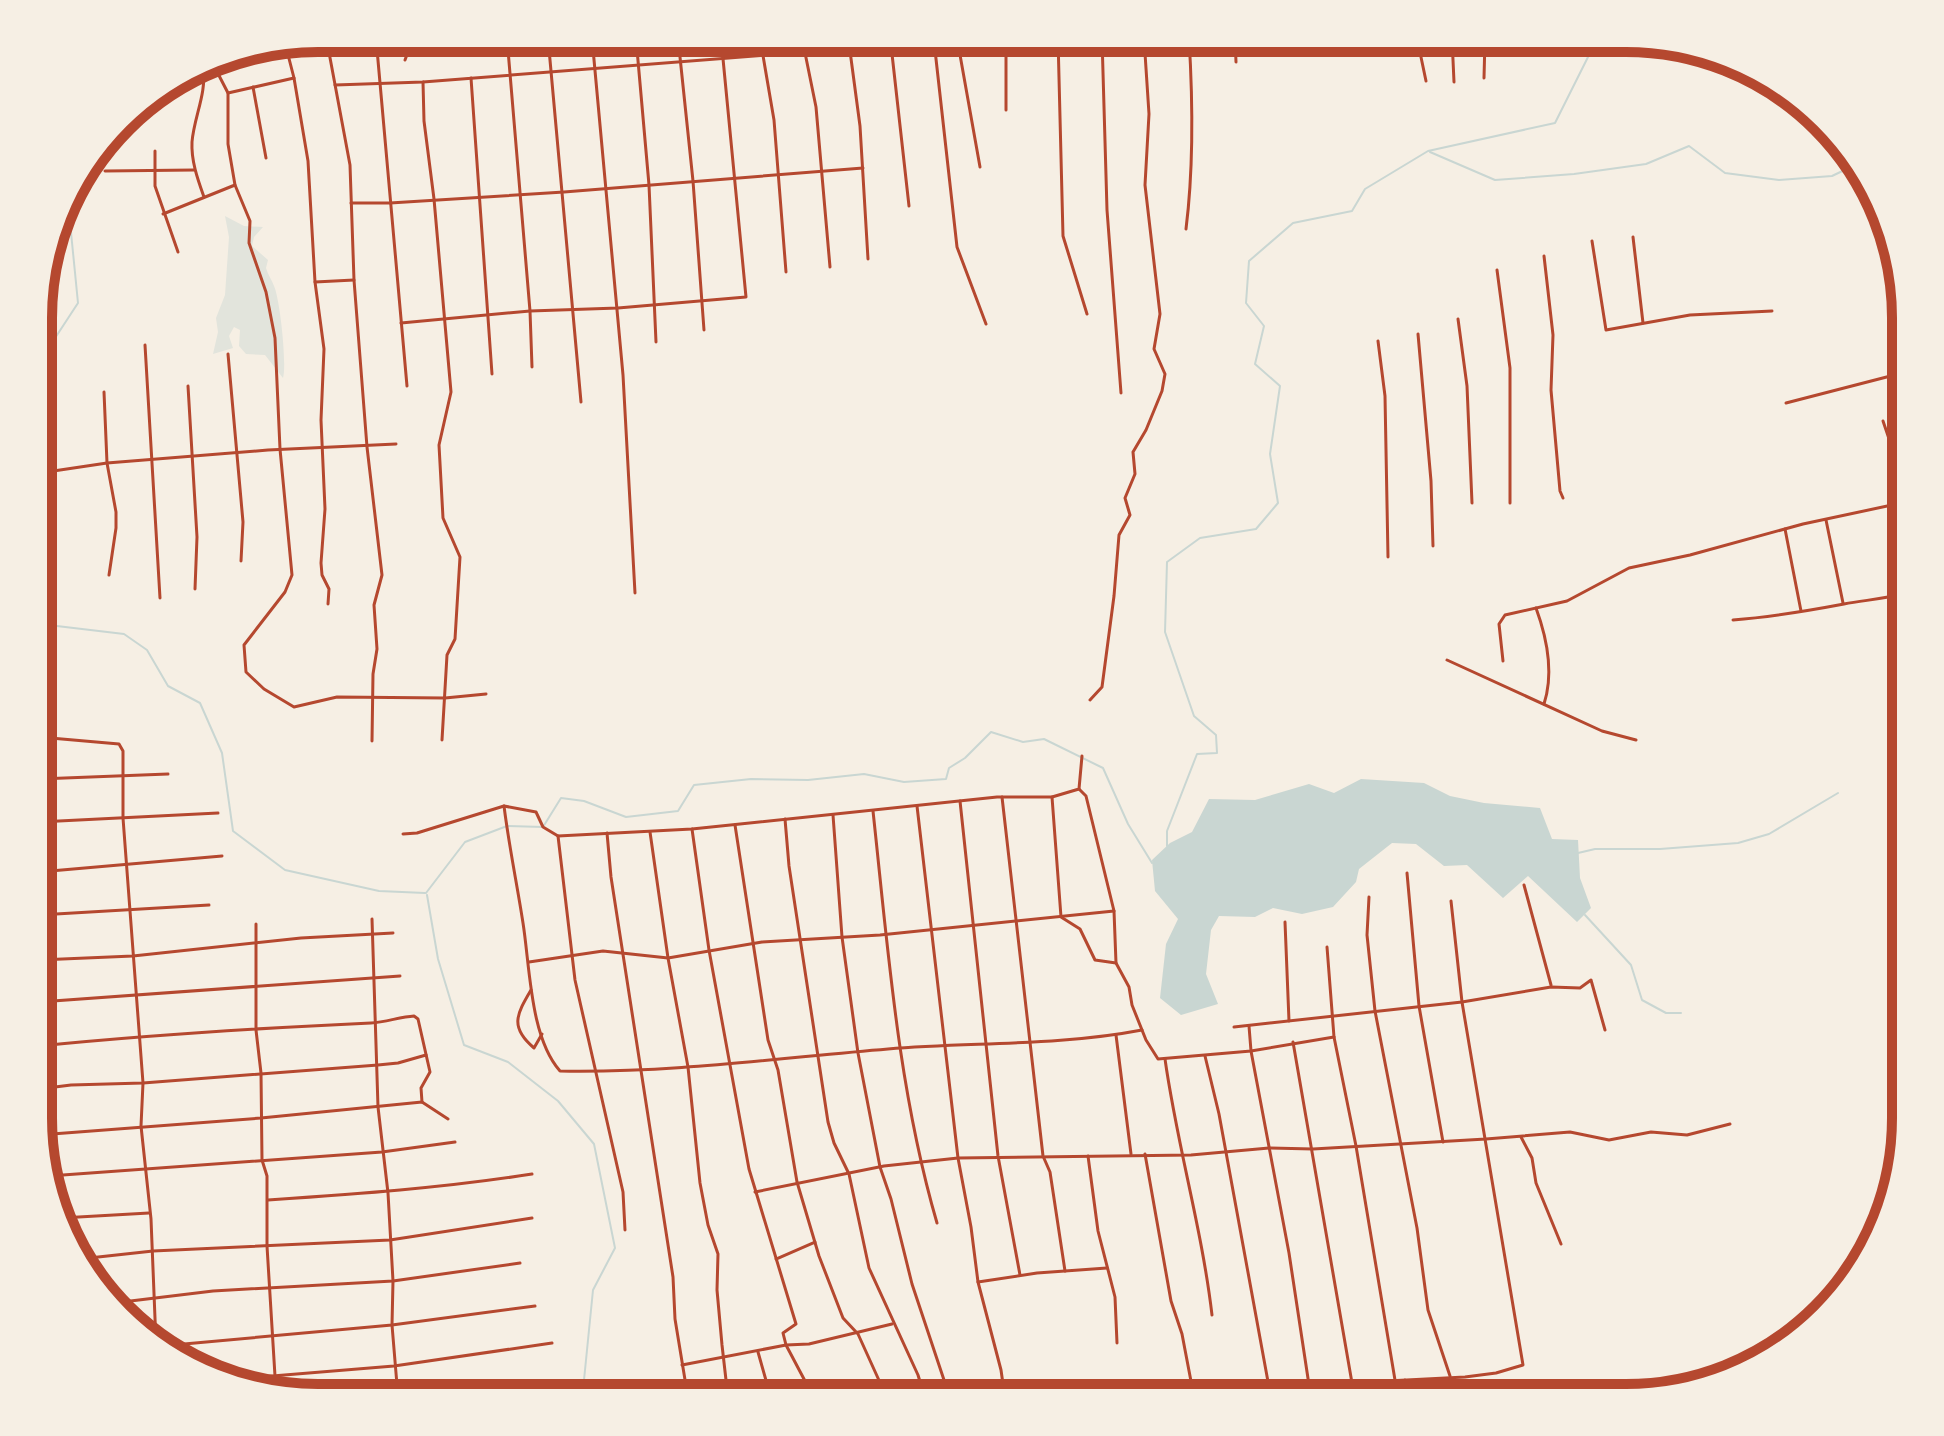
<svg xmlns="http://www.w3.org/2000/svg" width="1944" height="1436" font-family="Helvetica,sans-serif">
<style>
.green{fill:#e2e4dc}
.water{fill:#c9d6d2}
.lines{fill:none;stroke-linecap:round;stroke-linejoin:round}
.stream{stroke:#c9d6d2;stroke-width:2}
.minor{stroke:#b5482f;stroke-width:3}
.rim{fill:none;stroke:#b5482f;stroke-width:10}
</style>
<rect width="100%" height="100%" fill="#f6efe4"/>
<path class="green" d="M 225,216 L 244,226 L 263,227 L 254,237 L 252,246 L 268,260 L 266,268 C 268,275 272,280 274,286 C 280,299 287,365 283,378 L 265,355 L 246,354 L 239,346 L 240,330 L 234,327 L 229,336 L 233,348 L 213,354 L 218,332 L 216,318 L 225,295 L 229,237 Z"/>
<path class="water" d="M 1361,779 L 1424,783 L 1450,796 L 1484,803 L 1540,808 L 1552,839 L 1578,840 L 1580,878 L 1591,908 L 1577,922 L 1528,876 L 1503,898 L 1467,865 L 1444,866 L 1416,844 L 1392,843 L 1359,869 L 1356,882 L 1333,907 L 1302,914 L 1273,908 L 1255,917 L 1219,916 L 1211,930 L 1206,974 L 1218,1004 L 1181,1015 L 1160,998 L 1166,944 L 1178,919 L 1155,891 L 1152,860 L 1170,843 L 1192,832 L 1209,799 L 1255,800 L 1309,784 L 1334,793 Z"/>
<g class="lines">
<g class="stream">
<path d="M 1430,152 L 1495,180 L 1574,174 L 1646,164 L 1689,146 L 1725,173 L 1779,180 L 1832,176 L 1855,165"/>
<path d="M 40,361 L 78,303 L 68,202"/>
<path d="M 40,624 L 124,634 L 147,650 L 168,686 L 200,703 L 222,753 L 233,831 L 285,870 L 379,891 L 425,893"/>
<path d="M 1167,846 L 1167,831 L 1197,754 L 1217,753 L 1216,735 L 1194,716 L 1165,632 L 1167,562 L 1200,538 L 1256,529 L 1278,503 L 1270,454 L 1280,386 L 1255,364 L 1264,326 L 1246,303 L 1249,261 L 1293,223 L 1352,211 L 1365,189 L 1428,151 L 1555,123 L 1597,39"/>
<path d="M 1578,853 L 1595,849 L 1660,849 L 1738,843 L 1769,834 L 1838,793"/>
<path d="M 426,893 L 465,842 L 507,826 L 543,827 L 561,798 L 584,801 L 626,817 L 678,811 L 694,785 L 751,779 L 808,780 L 864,774 L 904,782 L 946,779 L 949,768 L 965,758 L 991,732 L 1023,742 L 1044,739 L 1103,768 L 1128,824 L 1152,863"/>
<path d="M 427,895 L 438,959 L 464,1045 L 508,1062 L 558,1101 L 594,1144 L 615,1248 L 593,1290 L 584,1380 L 586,1398"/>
<path d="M 1585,915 L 1631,965 L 1642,1000 L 1666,1013 L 1681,1013"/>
</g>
<g class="minor">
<path d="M 376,38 L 407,386"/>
<path d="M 507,38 L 530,311 L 532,367"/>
<path d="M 548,38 L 581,402"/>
<path d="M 592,38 L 623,375 L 635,593"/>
<path d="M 636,38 L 649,185 L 656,342"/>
<path d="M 678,38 L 693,181 L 704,330"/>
<path d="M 760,38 L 774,120 L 786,272"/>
<path d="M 802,38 L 816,107 L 830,267"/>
<path d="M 840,38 L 845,53 L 877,46 L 955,38"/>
<path d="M 957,38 L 980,167"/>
<path d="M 1006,38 L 1006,110"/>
<path d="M 1058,38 L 1063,236 L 1087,314"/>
<path d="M 1102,38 L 1107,210 L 1121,393"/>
<path d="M 1235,38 L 1236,62"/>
<path d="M 1372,38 L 1373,46"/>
<path d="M 1417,38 L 1426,81"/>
<path d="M 1452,38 L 1454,82"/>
<path d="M 934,41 L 957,247 L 986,324"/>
<path d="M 285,43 L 294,78 L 308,161 L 315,282 L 324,349 L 321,420 L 325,509 L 321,563 L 322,575 L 329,589 L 328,604"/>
<path d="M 891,45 L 909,206"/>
<path d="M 328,47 L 350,165 L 354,280 L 367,447 L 382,575 L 374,605 L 377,649 L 373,674 L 372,741"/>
<path d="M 850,51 L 860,126 L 868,259"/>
<path d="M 405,60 L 413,38"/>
<path d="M 212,62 L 228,93 L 228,144 L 235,185 L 250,221 L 249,243 L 266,292 L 275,338 L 280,449 L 292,575 L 285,592 L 244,645 L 246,672 L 264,689 L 294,707 L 337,697 L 445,698 L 486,694"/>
<path d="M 203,68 C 207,93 194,117 192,142 C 191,161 198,180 204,197"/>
<path d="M 471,78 L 492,374"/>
<path d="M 1484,78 L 1485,39"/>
<path d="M 423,82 L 424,121 L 434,199 L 451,392 L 439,445 L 443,518 L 460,557 L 455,639 L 447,655 L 442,740"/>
<path d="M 335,85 L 423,82 L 842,49"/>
<path d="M 253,87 L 266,158"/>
<path d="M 228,93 L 294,78"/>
<path d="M 155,151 L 155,186 L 178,252"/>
<path d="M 105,171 L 194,170"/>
<path d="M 351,203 L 390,203 L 564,192 L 863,168"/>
<path d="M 163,214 L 235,185"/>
<path d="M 1186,229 C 1194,165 1193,103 1189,38"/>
<path d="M 1633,237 L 1643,323"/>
<path d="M 1592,241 L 1606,330 L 1690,315 L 1772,311"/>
<path d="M 1544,256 L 1553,335 L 1551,390 L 1560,491 L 1563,498"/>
<path d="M 1497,270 L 1510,368 L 1510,503"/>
<path d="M 315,282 L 354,280"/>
<path d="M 1458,319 L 1467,386 L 1472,503"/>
<path d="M 401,323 L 530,311 L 618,308 L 746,297 L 721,38"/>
<path d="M 1418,334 L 1431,481 L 1433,546"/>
<path d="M 1378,341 L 1385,396 L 1388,557"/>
<path d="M 145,345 L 160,598"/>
<path d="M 228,354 L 243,522 L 241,561"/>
<path d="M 188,386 L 197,537 L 195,589"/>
<path d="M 104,392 L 107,463 L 116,512 L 116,528 L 109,575"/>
<path d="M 1786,403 L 1906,372"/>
<path d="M 1883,421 L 1906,489"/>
<path d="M 1896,460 L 1906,457"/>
<path d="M 40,473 L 107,463 L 268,450 L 396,444"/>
<path d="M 40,502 L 47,473"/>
<path d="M 1826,520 L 1843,603"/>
<path d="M 1785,529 L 1801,611"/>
<path d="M 1536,608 C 1547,638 1554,673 1544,704"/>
<path d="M 1733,620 C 1771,617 1807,611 1844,604 C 1865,600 1885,599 1906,593"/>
<path d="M 1447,660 L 1602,731 L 1636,740"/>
<path d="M 1503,661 L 1499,624 L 1505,615 L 1567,601 L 1629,568 L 1690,555 L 1803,524 L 1906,502"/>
<path d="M 1090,700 L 1102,687 L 1114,596 L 1119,535 L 1130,515 L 1125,498 L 1135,474 L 1133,452 L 1146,430 L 1162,391 L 1165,374 L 1154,349 L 1160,314 L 1145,185 L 1149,114 L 1144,38"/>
<path d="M 39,737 L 119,744 L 123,751 L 123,818 L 143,1083 L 141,1126 L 151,1219 L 156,1343"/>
<path d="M 39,779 L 168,774"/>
<path d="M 1079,789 L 1086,796 L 1114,911 L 1116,963 L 1129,987 L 1132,1005 L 1146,1040 L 1158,1059 L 1251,1051 L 1334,1037"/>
<path d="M 1002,797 L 1043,1156 L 1050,1172 L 1065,1271"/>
<path d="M 1052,797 L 1061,917 L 1080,929 L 1095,960 L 1116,963"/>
<path d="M 960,801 L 998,1156 L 1020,1275"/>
<path d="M 504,806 C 509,846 517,884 523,923 C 530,967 530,1037 560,1071 C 670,1073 779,1058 888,1049 C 972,1042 1059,1046 1142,1030"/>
<path d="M 917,806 L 958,1158 L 971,1227 L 978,1282 L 1001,1370 L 1005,1398"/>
<path d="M 873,811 C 888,949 898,1089 937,1223"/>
<path d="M 833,815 L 842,937 L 858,1053 L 880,1167 L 891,1199 L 912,1284 L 950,1398"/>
<path d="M 785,819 L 789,866 L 828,1122 L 834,1143 L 849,1174 L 869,1268 L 918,1375 L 925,1398"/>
<path d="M 39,822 L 218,813"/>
<path d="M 735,825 L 768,1040 L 778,1070 L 797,1182 L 819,1256 L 843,1318 L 858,1334 L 887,1398"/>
<path d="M 692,829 L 709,950 L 749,1169 L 796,1324 L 783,1333 L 786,1345 L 814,1398"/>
<path d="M 650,832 L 668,958 L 688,1067 L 700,1183 L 708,1225 L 718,1254 L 717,1290 L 722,1345 L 726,1380 L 732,1398"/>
<path d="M 607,833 L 611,877 L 673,1277 L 675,1319 L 688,1398"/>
<path d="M 403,834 L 417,833 L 504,806 L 536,812 L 543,827 L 558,836 L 692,829 L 997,797 L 1052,797 L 1079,789 L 1082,756"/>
<path d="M 558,836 L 575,980 L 623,1192 L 625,1230"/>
<path d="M 39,872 L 222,856"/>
<path d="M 1407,873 L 1419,1006 L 1443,1142"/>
<path d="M 1524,885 L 1551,985"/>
<path d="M 1369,897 L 1367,935 L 1375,1011 L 1417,1228 L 1428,1310 L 1450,1376"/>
<path d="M 39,915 L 209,905"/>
<path d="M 372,919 L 378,1107 L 388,1193 L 393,1281 L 392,1325 L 398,1397"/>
<path d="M 1285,922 L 1289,1021"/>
<path d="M 256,924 L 256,1030 L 261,1073 L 262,1160 L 267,1176 L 267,1246 L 275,1376 L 279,1382 L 280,1393"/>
<path d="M 1327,947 L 1334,1037 L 1356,1146 L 1395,1380"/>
<path d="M 39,960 L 133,956 L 301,938 L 393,933"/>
<path d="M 529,962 L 603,951 L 668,958 L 762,942 L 880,935 L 1114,911"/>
<path d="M 1905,965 L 1901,962 L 1906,926"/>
<path d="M 531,990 C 517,1014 509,1027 534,1048 L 542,1034"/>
<path d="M 39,1002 L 400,976"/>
<path d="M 1249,1026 L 1251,1051 L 1289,1253 L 1309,1385"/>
<path d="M 1234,1027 L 1462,1002 L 1551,987 L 1580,988 L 1591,980 L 1605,1030"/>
<path d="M 1116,1035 L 1131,1154"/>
<path d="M 1293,1042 L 1352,1383"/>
<path d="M 39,1046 C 149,1035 260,1028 371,1023 C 386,1022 400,1017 414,1016 L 418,1019 L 430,1072 L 421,1088 L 422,1102"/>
<path d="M 1205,1056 L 1219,1114 L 1271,1398"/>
<path d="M 1165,1059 C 1177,1145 1202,1229 1212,1315"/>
<path d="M 39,1089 L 71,1085 L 143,1083 L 378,1065 L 398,1063 L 426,1055"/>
<path d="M 39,1135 L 261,1118 L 422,1102 L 448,1119"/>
<path d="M 1521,1137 L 1532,1158 L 1536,1183 L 1561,1244"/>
<path d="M 1145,1154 L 1171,1301 L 1182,1334 L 1194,1397"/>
<path d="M 1088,1156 L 1098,1231 L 1115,1297 L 1117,1343"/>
<path d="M 49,1176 L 382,1152 L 455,1142"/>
<path d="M 755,1192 L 884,1166 L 958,1158 L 1191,1155 L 1269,1148 L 1313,1149 L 1486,1139 L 1570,1132 L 1609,1140 L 1651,1132 L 1687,1135 L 1730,1124"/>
<path d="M 268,1200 C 356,1194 444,1188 532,1174"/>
<path d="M 61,1218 L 149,1213"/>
<path d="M 80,1259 L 153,1251 L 390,1240 L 532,1218"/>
<path d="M 776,1259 L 815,1242"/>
<path d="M 978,1282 L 1037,1273 L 1107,1268"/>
<path d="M 114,1303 L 213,1291 L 393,1281 L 520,1263"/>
<path d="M 162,1346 L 392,1325 L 535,1306"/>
<path d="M 758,1352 L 771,1398"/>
<path d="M 682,1365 L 786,1345 L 809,1344 L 892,1324"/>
<path d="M 224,1380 L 394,1366 L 552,1343"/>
<path d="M 1325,1385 L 1328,1398"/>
<path d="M 1194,1397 L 1268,1387 L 1465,1377 L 1496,1373 L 1523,1365 L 1462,1002 L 1451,901"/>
<path d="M 501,1398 L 560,1388"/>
<path d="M 1382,1398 L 1401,1387 L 1405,1380"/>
</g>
</g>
<path d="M0 0H1944V1436H0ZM318 52H1626A266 266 0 0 1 1892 318V1118A266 266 0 0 1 1626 1384H318A266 266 0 0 1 52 1118V318A266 266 0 0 1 318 52Z" fill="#f6efe4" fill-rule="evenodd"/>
<path class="rim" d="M318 52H1626A266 266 0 0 1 1892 318V1118A266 266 0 0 1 1626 1384H318A266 266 0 0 1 52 1118V318A266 266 0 0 1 318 52Z"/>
</svg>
